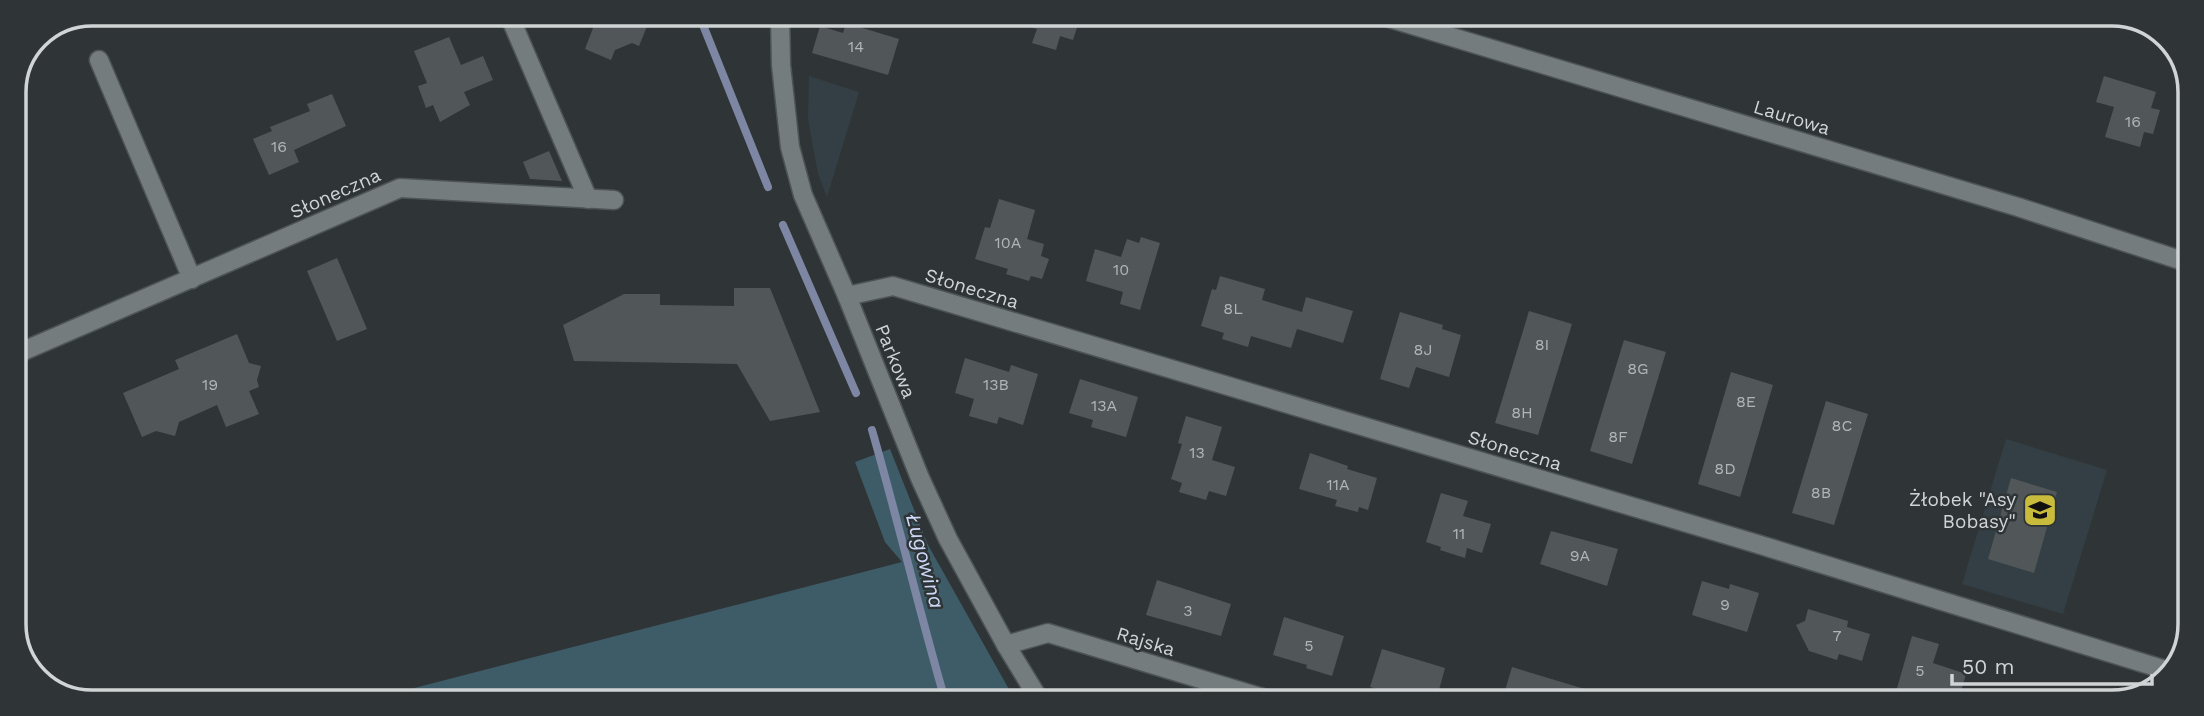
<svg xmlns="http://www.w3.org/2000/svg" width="2204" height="716" font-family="'Work Sans',sans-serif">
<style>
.built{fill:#333f44}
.green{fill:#3e5c67}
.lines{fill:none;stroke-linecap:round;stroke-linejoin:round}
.stream{stroke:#7d86a2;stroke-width:8}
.building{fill:#515758}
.minor-casing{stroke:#4e5456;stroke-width:21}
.minor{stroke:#757c7e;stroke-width:18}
.labels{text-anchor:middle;stroke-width:5;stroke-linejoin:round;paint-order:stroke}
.number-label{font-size:16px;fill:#b0b5b6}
.street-label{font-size:19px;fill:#d0d4d5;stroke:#2f3537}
.poi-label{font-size:19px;fill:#d0d4d5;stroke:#2f3537;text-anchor:end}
.water-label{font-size:21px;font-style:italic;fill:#ced8f7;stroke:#2f3537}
.rim{fill:none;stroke:#d0d4d5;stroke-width:3.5}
</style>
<rect width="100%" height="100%" fill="#2f3537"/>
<g class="built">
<path d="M 809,76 L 859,92 L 827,197 L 818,174 L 808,119 Z"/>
<path d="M 2006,439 L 2107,470 L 2063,614 L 1962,584 Z"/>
</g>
<path class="green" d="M 890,449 L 928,545 L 1015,700 L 368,700 L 902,562 L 885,542 L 855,462 Z"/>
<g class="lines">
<g class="stream">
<path d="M 699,15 L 768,187"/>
<path d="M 783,225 L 856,393"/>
<path d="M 872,430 C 898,520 919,611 945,700"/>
</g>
</g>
<g class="building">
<path d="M 598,15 L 638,15 L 650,19 L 639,46 L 632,43 L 615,50 L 611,60 L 585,49 Z"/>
<path d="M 1009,15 L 1081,15 L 1073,40 L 1060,36 L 1056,50 L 1032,43 L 1037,29 L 1008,21 Z"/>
<path d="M 846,23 L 899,39 L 888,75 L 812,53 L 820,26 L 843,33 Z"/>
<path d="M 449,37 L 461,65 L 483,56 L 493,80 L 464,92 L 470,105 L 440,122 L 433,105 L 426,108 L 418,86 L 427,83 L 414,51 Z"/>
<path d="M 2104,76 L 2156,92 L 2151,108 L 2160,110 L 2153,134 L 2144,132 L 2140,147 L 2105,137 L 2114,107 L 2096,102 Z"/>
<path d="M 332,94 L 346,126 L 294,150 L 299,162 L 269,175 L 253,139 L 272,131 L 270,127 L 310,111 L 307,104 Z"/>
<path d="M 549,151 L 562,181 L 530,179 L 523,162 Z"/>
<path d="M 999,199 L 1035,210 L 1027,239 L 1044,244 L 1041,256 L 1049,259 L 1042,279 L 1031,276 L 1029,281 L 1006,274 L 1008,269 L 975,259 L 985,227 L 990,228 Z"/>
<path d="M 1141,237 L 1160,243 L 1140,310 L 1120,304 L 1123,292 L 1086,281 L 1095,249 L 1121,257 L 1127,239 L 1139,243 Z"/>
<path d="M 337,258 L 367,329 L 337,341 L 307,271 Z"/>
<path d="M 1220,276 L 1265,289 L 1262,300 L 1302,312 L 1306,297 L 1353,311 L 1343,343 L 1297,329 L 1291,348 L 1251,336 L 1248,347 L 1222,339 L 1224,333 L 1201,326 L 1212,289 L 1216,290 Z"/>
<path d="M 734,288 L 770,288 L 820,412 L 770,421 L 737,364 L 574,361 L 563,325 L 624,294 L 660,294 L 660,305 L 734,306 Z"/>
<path d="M 1529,311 L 1572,324 L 1538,435 L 1495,423 Z"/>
<path d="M 1400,312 L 1443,325 L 1442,329 L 1461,335 L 1449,377 L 1416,367 L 1409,388 L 1380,379 Z"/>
<path d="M 237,334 L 249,363 L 261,366 L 257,380 L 259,387 L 249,391 L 259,414 L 226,427 L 217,405 L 179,422 L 175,436 L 156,431 L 142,437 L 123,393 L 179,369 L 175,360 Z"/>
<path d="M 1624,340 L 1666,352 L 1632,464 L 1590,451 Z"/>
<path d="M 965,358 L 1009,372 L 1011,365 L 1038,374 L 1023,425 L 999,417 L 997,424 L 969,416 L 974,399 L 955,393 Z"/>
<path d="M 1731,372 L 1773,385 L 1740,497 L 1698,484 Z"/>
<path d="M 1080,379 L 1138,397 L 1126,437 L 1091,427 L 1093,420 L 1069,413 Z"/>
<path d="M 1826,401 L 1868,414 L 1834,525 L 1792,513 Z"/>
<path d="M 1186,416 L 1222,427 L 1212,460 L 1235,467 L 1226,496 L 1209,491 L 1206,500 L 1179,492 L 1182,483 L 1171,479 L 1182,444 L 1178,443 Z"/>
<path d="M 1310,453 L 1348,466 L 1347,469 L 1377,478 L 1368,510 L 1359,507 L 1358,512 L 1335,506 L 1337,500 L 1299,489 Z"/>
<path d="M 2011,478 L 2057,492 L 2034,573 L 1988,559 Z"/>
<path d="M 1441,493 L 1468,501 L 1463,516 L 1491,524 L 1482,553 L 1467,548 L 1465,558 L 1440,550 L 1441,547 L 1426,542 Z"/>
<path d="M 1551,531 L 1618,549 L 1607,586 L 1540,564 Z"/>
<path d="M 1157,580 L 1231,604 L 1221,636 L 1146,615 Z"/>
<path d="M 1702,581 L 1729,589 L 1730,584 L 1759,593 L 1747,632 L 1692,615 Z"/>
<path d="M 1808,609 L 1848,621 L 1847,627 L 1870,634 L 1862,661 L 1839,654 L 1837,660 L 1809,651 L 1796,625 L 1805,621 Z"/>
<path d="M 1284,617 L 1344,636 L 1332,676 L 1306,668 L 1307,665 L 1273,655 Z"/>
<path d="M 1912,636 L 1939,644 L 1933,663 L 1966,674 L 1958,702 L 1893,702 Z"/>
<path d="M 1382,649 L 1445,668 L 1436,701 L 1417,701 L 1370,687 Z"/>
<path d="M 1512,667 L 1608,696 L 1607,701 L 1502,701 Z"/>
</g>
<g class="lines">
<g class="minor-casing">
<g id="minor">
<path d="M 509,15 L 588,199"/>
<path d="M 780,15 L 781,65 L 790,147 L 803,195 L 847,296 L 920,478 L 948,539 L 1006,645 L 1040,701"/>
<path d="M 1382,16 L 2018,207 L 2189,263"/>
<path d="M 99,60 L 192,279"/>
<path d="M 847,296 L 893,286 L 1754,543 L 2169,671"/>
<path d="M 14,355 L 400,188 L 614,200"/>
<path d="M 1006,645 L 1048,633 L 1273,701"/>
</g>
</g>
<use href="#minor" class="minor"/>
</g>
<defs>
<g id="school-square" transform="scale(1.75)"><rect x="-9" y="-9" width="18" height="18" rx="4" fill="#c9bb3b" stroke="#2f3537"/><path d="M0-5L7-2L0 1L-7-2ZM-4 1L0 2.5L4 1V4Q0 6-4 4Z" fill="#111"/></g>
</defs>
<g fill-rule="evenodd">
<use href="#school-square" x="2040" y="510"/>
</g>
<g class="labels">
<g class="number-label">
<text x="856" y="52">14</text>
<text x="2133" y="127">16</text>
<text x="279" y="152">16</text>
<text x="1008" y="248">10A</text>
<text x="1121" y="275">10</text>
<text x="1233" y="314">8L</text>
<text x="1542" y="350">8I</text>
<text x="1423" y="355">8J</text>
<text x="1638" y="374">8G</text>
<text x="210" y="390">19</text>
<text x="996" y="390">13B</text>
<text x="1746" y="407">8E</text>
<text x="1104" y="411">13A</text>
<text x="1522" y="418">8H</text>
<text x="1842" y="431">8C</text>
<text x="1618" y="442">8F</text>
<text x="1197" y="458">13</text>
<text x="1725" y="474">8D</text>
<text x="1338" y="490">11A</text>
<text x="1821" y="498">8B</text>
<text x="1459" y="539">11</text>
<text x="1580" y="561">9A</text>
<text x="1725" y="610">9</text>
<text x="1188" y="616">3</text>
<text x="1837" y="641">7</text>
<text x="1309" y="651">5</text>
<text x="1920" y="676">5</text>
</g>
<g class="street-label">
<text transform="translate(1792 117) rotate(17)" y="7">Laurowa</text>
<text transform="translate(335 193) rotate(-24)" y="7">Słoneczna</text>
<text transform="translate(972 288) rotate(17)" y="7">Słoneczna</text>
<text transform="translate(896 361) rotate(68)" y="7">Parkowa</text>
<text transform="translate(1515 450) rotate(17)" y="7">Słoneczna</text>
<text transform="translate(1146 641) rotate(17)" y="7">Rajska</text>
</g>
<g class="poi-label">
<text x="2016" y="506">Żłobek "Asy<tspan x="2016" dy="22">Bobasy"</tspan></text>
</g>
<g class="water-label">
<text transform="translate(925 561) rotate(75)" y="7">Ługowina</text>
</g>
</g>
<path d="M0 0H2204V716H0ZM92 26H2112A66 66 0 0 1 2178 92V624A66 66 0 0 1 2112 690H92A66 66 0 0 1 26 624V92A66 66 0 0 1 92 26Z" fill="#2f3537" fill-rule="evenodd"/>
<path class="rim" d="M92 26H2112A66 66 0 0 1 2178 92V624A66 66 0 0 1 2112 690H92A66 66 0 0 1 26 624V92A66 66 0 0 1 92 26Z"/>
<path d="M1952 674v10h200v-10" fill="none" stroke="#d0d4d5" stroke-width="3.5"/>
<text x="1962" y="674" font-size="21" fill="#d0d4d5" stroke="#2f3537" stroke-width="5" paint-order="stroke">50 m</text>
</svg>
